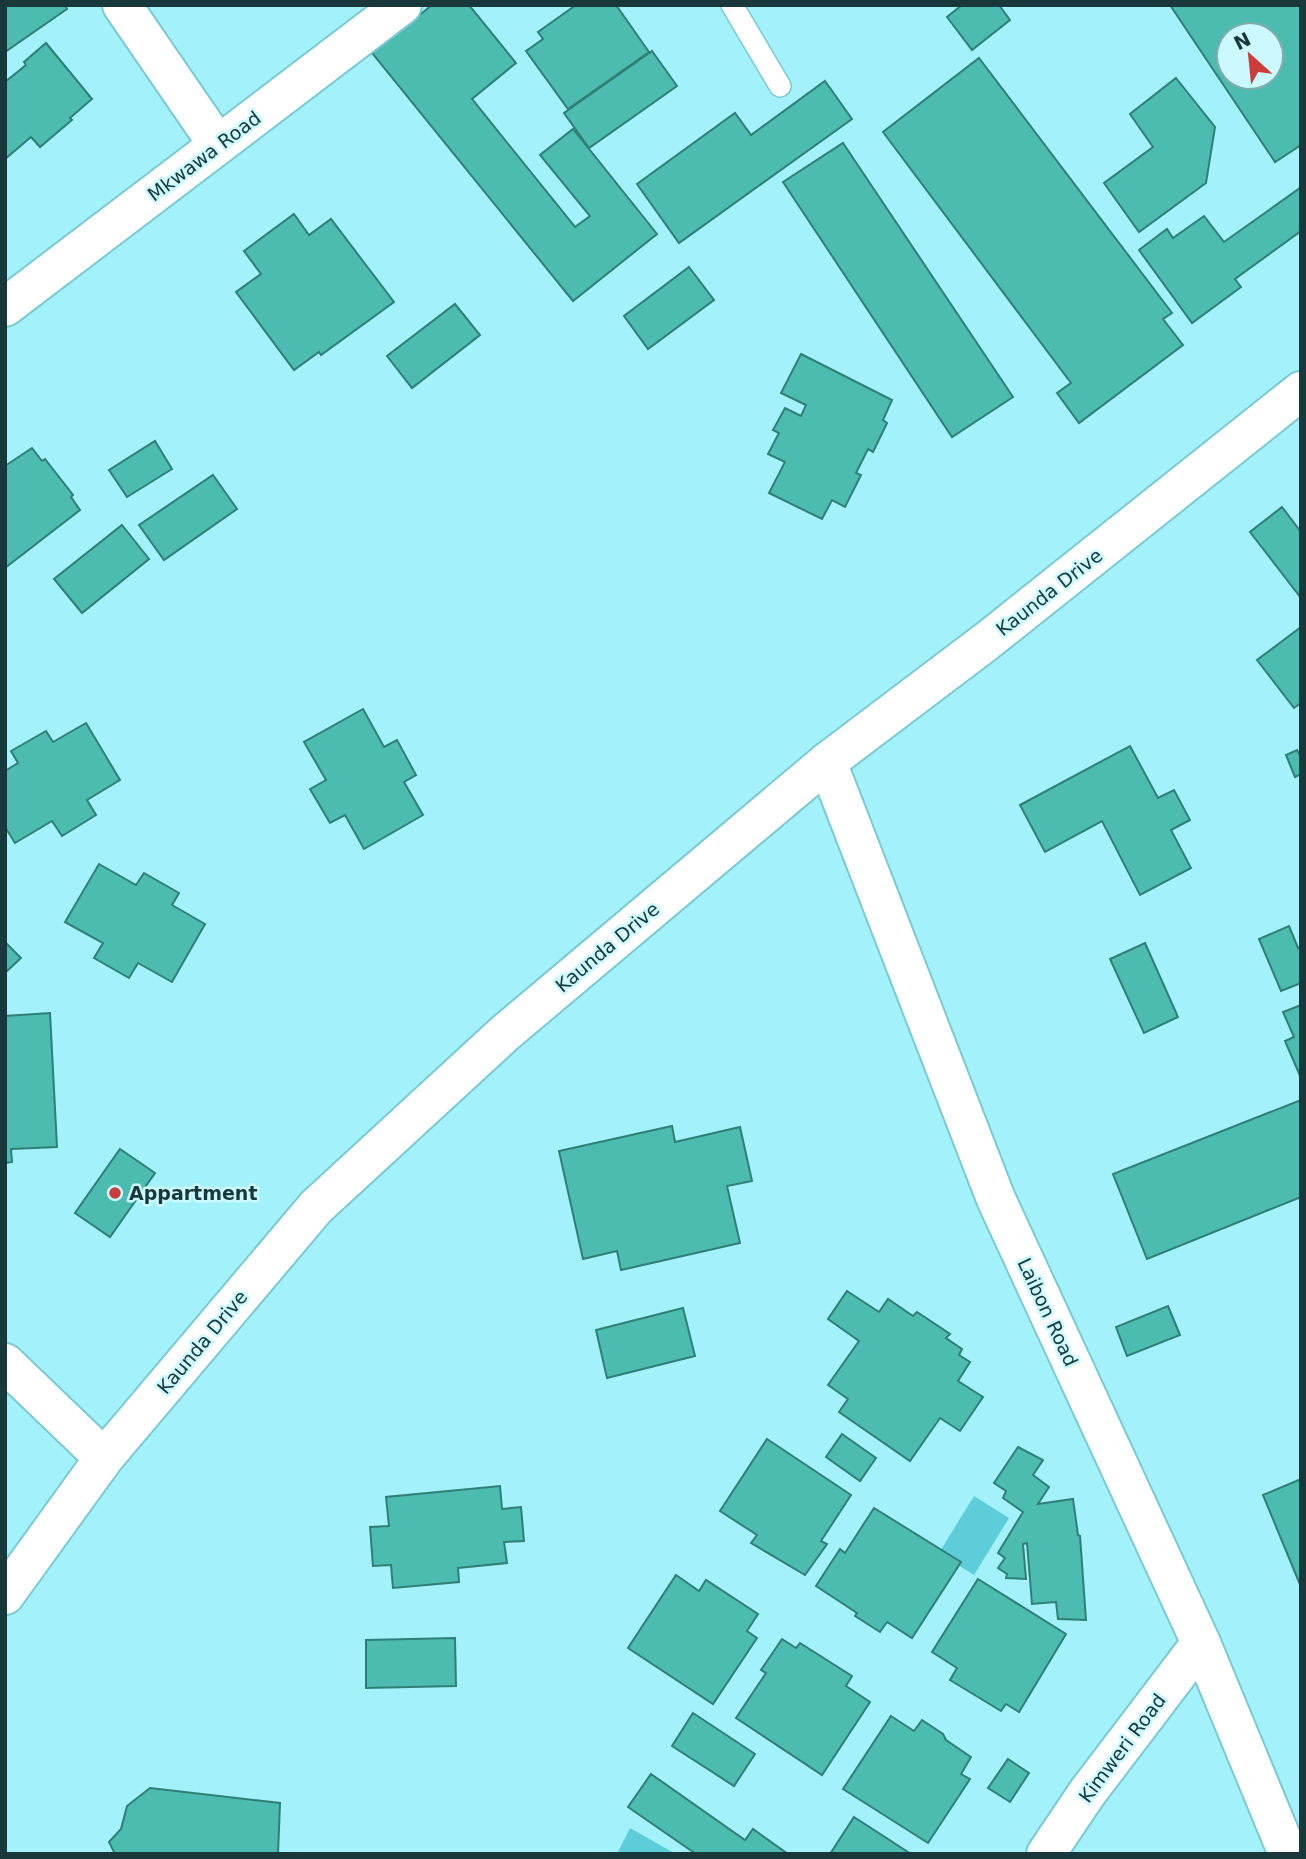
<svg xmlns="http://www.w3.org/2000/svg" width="1306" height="1859" font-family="'DejaVu Sans',sans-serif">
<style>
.water{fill:#5ecdda}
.building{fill:#4dbcb0;stroke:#2f7f77;stroke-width:2;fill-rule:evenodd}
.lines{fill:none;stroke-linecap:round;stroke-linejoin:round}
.service-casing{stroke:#7bc9d2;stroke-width:24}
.minor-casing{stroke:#7bc9d2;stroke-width:42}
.tertiary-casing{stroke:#7bc9d2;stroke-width:42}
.service{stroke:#fff;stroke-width:21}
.minor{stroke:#fff;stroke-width:38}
.tertiary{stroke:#fff;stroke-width:38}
.poi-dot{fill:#cb3c3a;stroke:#cbf9fe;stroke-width:2.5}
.labels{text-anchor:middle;stroke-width:5;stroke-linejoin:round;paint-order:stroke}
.street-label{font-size:19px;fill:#18383c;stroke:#cbf9fe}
.poi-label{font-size:19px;font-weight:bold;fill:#18383c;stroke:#cbf9fe;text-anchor:start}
</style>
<rect width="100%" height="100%" fill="#a3f1fb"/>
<g class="water">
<path d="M 974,1496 L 1009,1518 L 974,1575 L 939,1553 Z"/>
<path d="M 630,1828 L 676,1854 L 617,1854 Z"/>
</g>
<g class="building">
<path d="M 5,5 L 65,5 L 67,9 L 5,52 Z"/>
<path d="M 432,5 L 469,5 L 516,63 L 472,99 L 575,227 L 590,216 L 540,155 L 573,129 L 657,234 L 573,301 L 372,53 Z"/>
<path d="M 576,5 L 616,5 L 649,52 L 568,109 L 526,51 L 543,39 L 538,32 Z"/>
<path d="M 962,5 L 999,5 L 1010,20 L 972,50 L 947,17 Z"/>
<path d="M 1170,5 L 1301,5 L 1301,145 L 1275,162 ZM 1229,35 L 1271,35 L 1271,77 L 1229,77 Z"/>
<path d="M 46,43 L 92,99 L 70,118 L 72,120 L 40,147 L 31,137 L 5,159 L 5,82 L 26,65 L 24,62 Z"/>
<path d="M 652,51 L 677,86 L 589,148 L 564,113 Z"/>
<path d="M 979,58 L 1172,313 L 1163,319 L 1183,345 L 1079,423 L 1057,393 L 1071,383 L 883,132 Z"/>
<path d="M 1176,78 L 1215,127 L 1206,183 L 1139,232 L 1104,183 L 1153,147 L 1130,114 Z"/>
<path d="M 825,81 L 852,119 L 679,243 L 637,184 L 735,113 L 751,135 Z"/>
<path d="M 843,143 L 1013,397 L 952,437 L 783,182 Z"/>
<path d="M 1300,188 L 1301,231 L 1235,279 L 1241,287 L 1192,323 L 1139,250 L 1167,229 L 1173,238 L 1204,216 L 1224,242 Z"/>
<path d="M 294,214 L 309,235 L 331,219 L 394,302 L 321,355 L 319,352 L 294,370 L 236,292 L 261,274 L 244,251 Z"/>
<path d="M 689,267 L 714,300 L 648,349 L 624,316 Z"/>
<path d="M 455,304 L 480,335 L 412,388 L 387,356 Z"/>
<path d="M 801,354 L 892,400 L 883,420 L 887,423 L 873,452 L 868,449 L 856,473 L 861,475 L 845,507 L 832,500 L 822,519 L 769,493 L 785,462 L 768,454 L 779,433 L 773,430 L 785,408 L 801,416 L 806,405 L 781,393 Z"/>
<path d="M 155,441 L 172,469 L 127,497 L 109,470 Z"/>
<path d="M 32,448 L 42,461 L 45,459 L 73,495 L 71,497 L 80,510 L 5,568 L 5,466 Z"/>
<path d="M 213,475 L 237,509 L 164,560 L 139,525 Z"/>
<path d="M 1282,507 L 1301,532 L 1301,598 L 1250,532 Z"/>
<path d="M 122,525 L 149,559 L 82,613 L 54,579 Z"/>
<path d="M 1301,627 L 1301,703 L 1294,708 L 1257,660 Z"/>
<path d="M 363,709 L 384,747 L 397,740 L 416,775 L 404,782 L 423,815 L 364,849 L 345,815 L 330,823 L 310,789 L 326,780 L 304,742 Z"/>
<path d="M 86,723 L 120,780 L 87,800 L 96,815 L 62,836 L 52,821 L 15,843 L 5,827 L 5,771 L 18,763 L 11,751 L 46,731 L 53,742 Z"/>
<path d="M 1130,746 L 1158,798 L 1174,790 L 1190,820 L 1171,830 L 1191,868 L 1140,895 L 1102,821 L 1045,852 L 1020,805 Z"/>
<path d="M 1297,750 L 1301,757 L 1301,774 L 1295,777 L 1286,755 Z"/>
<path d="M 99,864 L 136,885 L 144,873 L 179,893 L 172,905 L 205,924 L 172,982 L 138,963 L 129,978 L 94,958 L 103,943 L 65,922 Z"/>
<path d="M 1289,926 L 1298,948 L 1301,947 L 1301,983 L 1281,991 L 1259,939 Z"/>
<path d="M 5,942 L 21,958 L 5,973 Z"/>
<path d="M 1145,943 L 1178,1017 L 1144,1033 L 1110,959 Z"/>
<path d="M 1301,1005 L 1301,1078 L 1285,1041 L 1294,1037 L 1283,1012 Z"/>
<path d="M 50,1013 L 57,1147 L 11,1149 L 12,1162 L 5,1163 L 5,1016 Z"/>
<path d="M 1301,1100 L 1301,1197 L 1147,1259 L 1113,1174 Z"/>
<path d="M 672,1126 L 675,1142 L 740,1127 L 752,1181 L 727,1186 L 740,1243 L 621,1270 L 617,1251 L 583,1259 L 559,1151 Z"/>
<path d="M 120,1149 L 155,1173 L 110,1237 L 75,1213 Z"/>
<path d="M 847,1291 L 879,1312 L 888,1299 L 913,1316 L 917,1312 L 950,1334 L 946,1338 L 962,1349 L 959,1355 L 970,1362 L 958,1381 L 983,1397 L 960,1431 L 940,1418 L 910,1461 L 839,1412 L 848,1399 L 828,1385 L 859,1341 L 828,1319 Z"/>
<path d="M 1168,1306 L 1180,1335 L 1127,1356 L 1116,1327 Z"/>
<path d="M 683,1308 L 695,1356 L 607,1378 L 596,1330 Z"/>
<path d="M 842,1434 L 876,1458 L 860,1481 L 826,1457 Z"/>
<path d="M 767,1439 L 851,1495 L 821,1541 L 827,1544 L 805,1575 L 751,1543 L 757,1535 L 720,1511 Z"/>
<path d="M 1018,1447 L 1043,1460 L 1033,1475 L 1049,1487 L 1038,1504 L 1073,1499 L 1078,1535 L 1080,1536 L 1086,1620 L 1058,1619 L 1056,1602 L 1032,1604 L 1027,1543 L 1023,1544 L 1026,1579 L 1006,1578 L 1007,1574 L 998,1568 L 1005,1558 L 998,1553 L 1023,1512 L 1003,1498 L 1006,1491 L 994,1483 Z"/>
<path d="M 1301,1479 L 1301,1587 L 1263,1495 Z"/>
<path d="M 500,1486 L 502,1509 L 521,1507 L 524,1541 L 504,1542 L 507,1563 L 458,1568 L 459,1582 L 393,1588 L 391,1565 L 373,1566 L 370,1527 L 389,1526 L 386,1497 Z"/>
<path d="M 874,1508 L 961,1562 L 912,1638 L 887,1622 L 880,1632 L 855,1616 L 857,1613 L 816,1586 L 840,1549 L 845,1553 Z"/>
<path d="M 676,1575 L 699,1591 L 706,1580 L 758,1614 L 747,1631 L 757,1638 L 713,1704 L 628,1648 Z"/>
<path d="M 978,1579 L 1066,1634 L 1019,1712 L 1006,1704 L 1001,1711 L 950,1680 L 957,1668 L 932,1652 Z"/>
<path d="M 455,1638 L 456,1686 L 366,1688 L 366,1640 Z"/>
<path d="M 782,1639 L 796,1648 L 800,1643 L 852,1676 L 846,1686 L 870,1702 L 822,1775 L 736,1718 L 766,1673 L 761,1670 Z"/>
<path d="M 693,1713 L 755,1754 L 734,1786 L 672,1746 Z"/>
<path d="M 891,1716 L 914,1731 L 922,1720 L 943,1734 L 946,1740 L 971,1757 L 961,1774 L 970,1779 L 928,1843 L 843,1789 Z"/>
<path d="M 1008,1759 L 1029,1773 L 1010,1802 L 988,1788 Z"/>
<path d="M 651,1774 L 745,1840 L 753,1829 L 788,1854 L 696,1854 L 628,1807 Z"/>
<path d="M 150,1788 L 280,1803 L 278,1854 L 115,1854 L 109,1842 L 121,1829 L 127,1806 Z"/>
<path d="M 854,1817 L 911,1854 L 830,1854 Z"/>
</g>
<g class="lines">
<g class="service-casing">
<path id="service" d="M 732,5 L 780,86"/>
</g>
<g class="minor-casing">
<g id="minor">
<path d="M 122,5 L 218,145"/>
<path d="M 5,307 L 402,5"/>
<path d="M 5,1363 L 104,1458"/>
<path d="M 1046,1854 L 1087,1793 L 1201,1643"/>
</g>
</g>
<g class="tertiary-casing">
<g id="tertiary">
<path d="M 827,762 L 996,1199 L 1201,1643 L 1288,1854"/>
<path d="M 5,1595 L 104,1458 L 316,1207 L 505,1033 L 827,762 L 987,641 L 1301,391"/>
</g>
</g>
<use href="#service" class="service"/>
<use href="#minor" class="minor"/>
<use href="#tertiary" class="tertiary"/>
</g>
<circle class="poi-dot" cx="115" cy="1193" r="7"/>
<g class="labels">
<g class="street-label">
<text transform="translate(204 156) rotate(-37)" y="7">Mkwawa Road</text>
<text transform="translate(1049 592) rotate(-38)" y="7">Kaunda Drive</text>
<text transform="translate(607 947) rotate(-40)" y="7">Kaunda Drive</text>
<text transform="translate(1048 1312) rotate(65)" y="7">Laibon Road</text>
<text transform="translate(202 1342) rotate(-50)" y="7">Kaunda Drive</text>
<text transform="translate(1122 1748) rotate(-53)" y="7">Kimweri Road</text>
</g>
<g class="poi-label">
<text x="129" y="1200">Appartment</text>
</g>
</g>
<rect width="1306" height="1859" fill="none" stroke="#18383c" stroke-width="14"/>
<g transform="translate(1250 56) rotate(333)"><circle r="33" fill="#cbf9fe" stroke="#83acb0" stroke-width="2"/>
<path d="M0-5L12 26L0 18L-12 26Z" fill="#cb3c3a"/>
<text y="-10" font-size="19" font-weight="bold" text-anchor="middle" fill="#18383c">N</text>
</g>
</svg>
